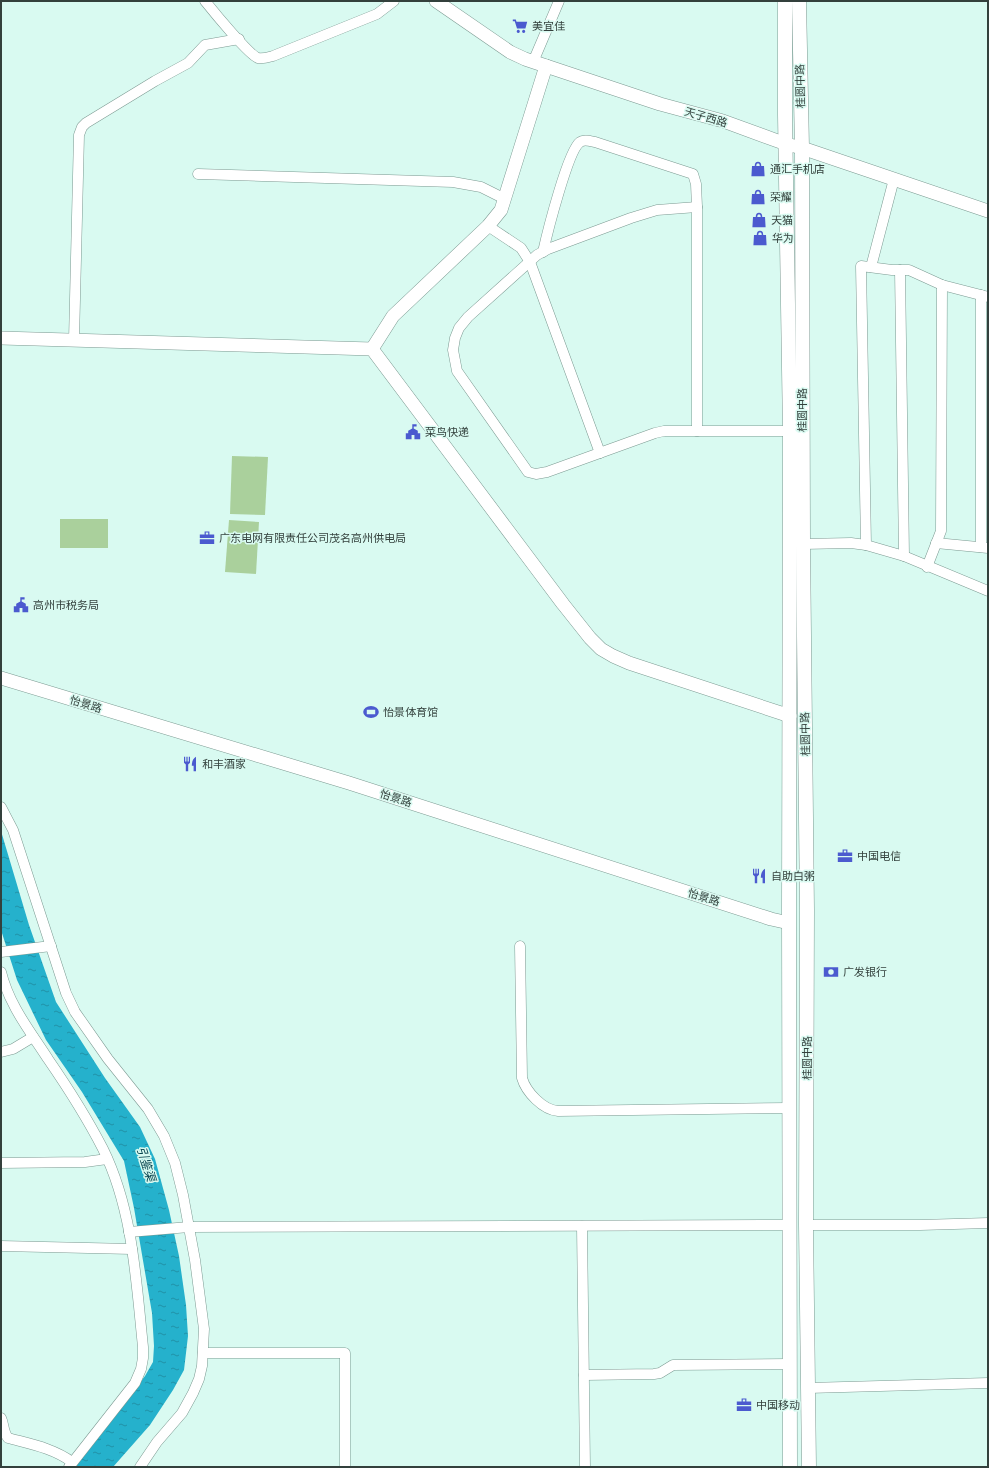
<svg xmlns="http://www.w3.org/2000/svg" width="989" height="1468" font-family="Ubuntu,'Noto Sans SC',sans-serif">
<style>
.pitch{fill:#aad09c}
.water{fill:url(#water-ripples)}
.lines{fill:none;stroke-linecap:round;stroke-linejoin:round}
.minor-casing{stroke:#7c9a92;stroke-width:11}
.tertiary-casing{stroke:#7c9a92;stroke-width:14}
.secondary-casing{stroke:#7c9a92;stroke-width:15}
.minor{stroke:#fff;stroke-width:10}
.tertiary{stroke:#fff;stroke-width:13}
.secondary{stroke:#fff;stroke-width:14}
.labels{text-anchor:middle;stroke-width:3;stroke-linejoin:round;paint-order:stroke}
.poi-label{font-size:11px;fill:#33403c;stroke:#d9faf1;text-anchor:start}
.street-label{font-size:11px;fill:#33403c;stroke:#d9faf1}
.water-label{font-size:12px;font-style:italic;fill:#07424e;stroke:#d9faf1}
</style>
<defs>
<pattern id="water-ripples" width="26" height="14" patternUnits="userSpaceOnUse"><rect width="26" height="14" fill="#25b1cc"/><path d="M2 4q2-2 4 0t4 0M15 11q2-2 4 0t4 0" fill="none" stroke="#2191a7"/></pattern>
</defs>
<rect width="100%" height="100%" fill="#d9faf1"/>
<g class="pitch">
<path d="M 232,456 L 268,457 L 265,515 L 230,514 Z"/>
<rect x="60" y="519" width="48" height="29"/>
<path d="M 229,520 L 259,522 L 256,574 L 225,572 Z"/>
</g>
<path class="water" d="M 1,831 L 29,925 L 56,1002 L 105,1078 L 140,1127 L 155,1159 L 169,1210 L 179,1256 L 186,1305 L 188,1336 L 184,1370 L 173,1390 L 150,1425 L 113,1467 L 75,1467 L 145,1376 L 153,1362 L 154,1346 L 152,1313 L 134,1208 L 124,1161 L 82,1092 L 46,1040 L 17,980 L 1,930 Z"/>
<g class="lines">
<g class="minor-casing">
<g id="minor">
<path d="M 205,1 C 213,11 249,55 258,58 C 263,59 269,57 273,56 L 377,14 L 394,1"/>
<path d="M 533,62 L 559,1"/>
<path d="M 198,174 L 453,182 L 481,187 L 505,199"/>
<path d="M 697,207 L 657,210 L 631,218 L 548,249 L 537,255 L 468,317 L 459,328 L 455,338 L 453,350 L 457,371 L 528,472 L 536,474 L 547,472 L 655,433 L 664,431 L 790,431"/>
<path d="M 488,226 L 521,248 L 530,262 L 600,453"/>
<path d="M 543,252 C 547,234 568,150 580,142 C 584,139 590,141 595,142 L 693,174 L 696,184 L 697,207 L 697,431"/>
<path d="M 871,267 L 894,179"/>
<path d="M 900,270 L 904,556"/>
<path d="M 74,340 L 79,135 L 82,127 L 86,123 L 155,81 L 188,63 L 205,45 L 239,39"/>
<path d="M 936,543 L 988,548"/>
<path d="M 803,544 L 851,543 L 866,545 L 904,556 L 988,591"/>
<path d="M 866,545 L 861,266 L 892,270 L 909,270 L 942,285 L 988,297"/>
<path d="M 981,547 L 981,295"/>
<path d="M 927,567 L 941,531 L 942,285"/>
<path d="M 1,807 L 13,830 L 66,993 L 75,1012 L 108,1059 L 148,1109 L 164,1136 L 175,1163 L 183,1195 L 195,1260 L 204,1329 L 202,1366 L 199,1379 L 193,1393 L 182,1413 L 157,1442 L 140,1467"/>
<path d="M 520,946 L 522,1078 C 526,1092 543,1110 558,1111 L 789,1108"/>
<path d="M 1,952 L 51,946"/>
<path d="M 1,972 C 9,1005 30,1031 48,1059 C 68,1088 87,1118 103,1149 C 133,1210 136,1280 143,1347 L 143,1358 L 141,1369 L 135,1383 L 69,1467"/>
<path d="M 1,1052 L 13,1049 L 33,1037"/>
<path d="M 1,1163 L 85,1162 L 107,1159"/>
<path d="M 806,1225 L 920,1225 L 988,1223"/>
<path d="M 582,1226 L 585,1467"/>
<path d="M 129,1232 L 189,1227 L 789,1225"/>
<path d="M 1,1246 L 132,1249"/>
<path d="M 203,1353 L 345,1353 L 345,1467"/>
<path d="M 584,1375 L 654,1374 L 660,1373 L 673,1365 L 789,1364"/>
<path d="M 808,1388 L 988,1383"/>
<path d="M 1,1418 C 4,1424 3,1432 8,1438 C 30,1444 53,1448 72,1462"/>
</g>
</g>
<g class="tertiary-casing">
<g id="tertiary">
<path d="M 436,1 L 510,52 L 525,59 L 660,104 L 723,121 L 786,144 L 802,148 L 988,211"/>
<path d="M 1,338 L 372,349 L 563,604 L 590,638 L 601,649 L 613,656 L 629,663 L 790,716"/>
<path d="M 372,349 L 393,316 L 488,226 L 501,210 L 546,66"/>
<path d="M 1,678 L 349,783 L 771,919 L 789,923"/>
</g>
</g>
<g class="secondary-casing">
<g id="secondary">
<path d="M 785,1 L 785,115 L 790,431 L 789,911 L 790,1467"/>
<path d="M 799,1 L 802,148 L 803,544 L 807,910 L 806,1225 L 809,1467"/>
</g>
</g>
<use href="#minor" class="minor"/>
<use href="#tertiary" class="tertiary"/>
<use href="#secondary" class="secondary"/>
</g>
<defs>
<g id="supermarket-bare" transform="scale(1.2)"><path d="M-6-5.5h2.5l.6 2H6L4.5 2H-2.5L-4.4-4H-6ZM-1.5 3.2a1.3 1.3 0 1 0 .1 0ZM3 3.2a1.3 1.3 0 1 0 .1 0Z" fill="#4b5acf" stroke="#d9faf1" stroke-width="2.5" paint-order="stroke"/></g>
<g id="shop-bare" transform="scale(1.2)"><path d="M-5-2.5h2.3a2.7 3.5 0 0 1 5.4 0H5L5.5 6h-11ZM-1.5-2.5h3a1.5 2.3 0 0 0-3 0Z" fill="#4b5acf" stroke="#d9faf1" stroke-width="2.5" paint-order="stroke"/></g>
<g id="civic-bare" transform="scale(1.2)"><path d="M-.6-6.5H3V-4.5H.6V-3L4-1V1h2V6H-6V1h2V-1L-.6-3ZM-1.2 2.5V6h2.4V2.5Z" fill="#4b5acf" stroke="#d9faf1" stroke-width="2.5" paint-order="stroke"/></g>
<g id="office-bare" transform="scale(1.2)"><path d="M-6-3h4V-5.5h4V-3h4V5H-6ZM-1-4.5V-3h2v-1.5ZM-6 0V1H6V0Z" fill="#4b5acf" stroke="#d9faf1" stroke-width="2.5" paint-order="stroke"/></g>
<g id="stadium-bare" transform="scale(1.2)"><path d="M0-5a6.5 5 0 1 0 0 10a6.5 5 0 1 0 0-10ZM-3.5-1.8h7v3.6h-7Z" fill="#4b5acf" stroke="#d9faf1" stroke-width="2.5" paint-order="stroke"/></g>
<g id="restaurant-bare" transform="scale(1.2)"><path d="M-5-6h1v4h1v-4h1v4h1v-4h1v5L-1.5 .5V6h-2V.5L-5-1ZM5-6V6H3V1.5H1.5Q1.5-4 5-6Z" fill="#4b5acf" stroke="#d9faf1" stroke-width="2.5" paint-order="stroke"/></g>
<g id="bank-bare" transform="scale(1.2)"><path d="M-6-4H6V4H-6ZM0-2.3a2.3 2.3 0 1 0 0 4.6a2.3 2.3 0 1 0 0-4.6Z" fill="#4b5acf" stroke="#d9faf1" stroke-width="2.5" paint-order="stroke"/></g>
</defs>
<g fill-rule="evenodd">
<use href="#supermarket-bare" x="520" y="26"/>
<use href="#shop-bare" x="758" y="169"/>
<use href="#shop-bare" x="758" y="197"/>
<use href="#shop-bare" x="759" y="220"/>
<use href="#shop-bare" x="760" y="238"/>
<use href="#civic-bare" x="413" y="432"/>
<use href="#office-bare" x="207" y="538"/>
<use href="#civic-bare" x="21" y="605"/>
<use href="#stadium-bare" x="371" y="712"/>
<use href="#restaurant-bare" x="190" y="764"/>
<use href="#office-bare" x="845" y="856"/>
<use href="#restaurant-bare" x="759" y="876"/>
<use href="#bank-bare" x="831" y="972"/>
<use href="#office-bare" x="744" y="1405"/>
</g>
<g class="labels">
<g class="poi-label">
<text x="532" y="30">美宜佳</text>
<text x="770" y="173">通汇手机店</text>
<text x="770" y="201">荣耀</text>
<text x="771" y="224">天猫</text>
<text x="772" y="242">华为</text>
<text x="425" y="436">菜鸟快递</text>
<text x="219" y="542">广东电网有限责任公司茂名高州供电局</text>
<text x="33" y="609">高州市税务局</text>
<text x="383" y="716">怡景体育馆</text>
<text x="202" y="768">和丰酒家</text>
<text x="857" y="860">中国电信</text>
<text x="771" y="880">自助白粥</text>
<text x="843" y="976">广发银行</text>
<text x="756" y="1409">中国移动</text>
</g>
<g class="street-label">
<text transform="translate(800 86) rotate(-91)" y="4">桂圆中路</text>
<text transform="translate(706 117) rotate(16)" y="4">天子西路</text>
<text transform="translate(802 410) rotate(-90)" y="4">桂圆中路</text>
<text transform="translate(86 704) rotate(17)" y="4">怡景路</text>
<text transform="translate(805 734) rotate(-91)" y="4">桂圆中路</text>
<text transform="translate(396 798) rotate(18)" y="4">怡景路</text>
<text transform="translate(704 897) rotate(17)" y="4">怡景路</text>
<text transform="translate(807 1058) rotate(-90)" y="4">桂圆中路</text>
</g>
<g class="water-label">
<text transform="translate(146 1164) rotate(72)" y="4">引鉴渠</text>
</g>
</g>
<rect width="989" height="1468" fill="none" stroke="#33403c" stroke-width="4"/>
</svg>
